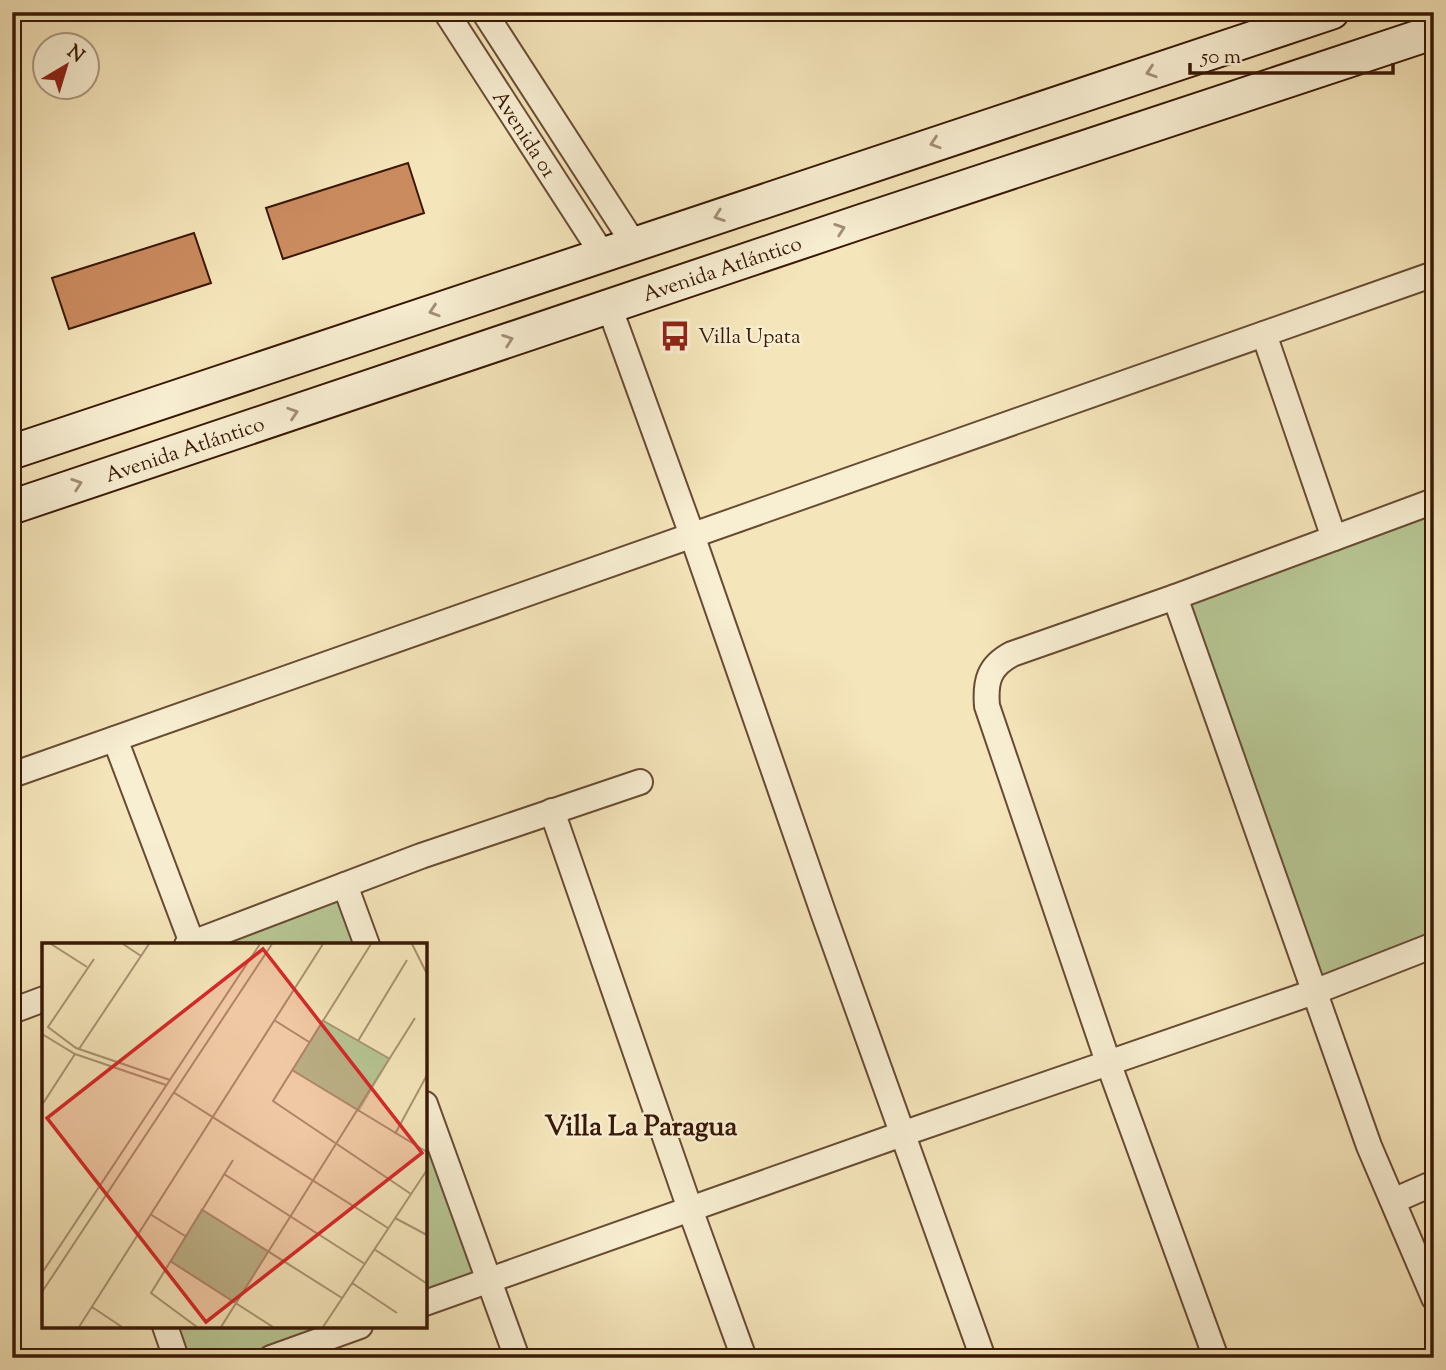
<svg xmlns="http://www.w3.org/2000/svg" width="1446" height="1370" font-family="'Sorts Mill Goudy',serif">
<style>
.green{fill:#b7c694;stroke:#786f4d;stroke-width:2}
.building{fill:#ca8b5f;stroke:#391806;stroke-width:2}
.lines{fill:none;stroke-linecap:round;stroke-linejoin:round}
.street-casing{stroke:#684b33;stroke-width:28}
.secondary-casing{stroke:#391806;stroke-width:37}
.street{stroke:#f8eed2;stroke-width:24}
.secondary{stroke:#f8eed2;stroke-width:33}
.oneway{stroke:#a28e76}
.labels{text-anchor:middle;stroke-width:5;stroke-linejoin:round;paint-order:stroke}
.street-label{font-size:21px;fill:#391806;stroke:#f8eed2}
.poi-label{font-size:21px;fill:#391806;stroke:#f8eed2;text-anchor:start}
.district-label{font-size:28px;font-weight:bold;fill:#391806;stroke:#f8eed2}
.inset-road{fill:none;stroke:#aa9372;stroke-width:2}
.view{fill:#d62828;fill-opacity:0.15;stroke:#d62828;stroke-width:3.5}
.inset-edge{fill:none;stroke:#391806;stroke-width:3.5}
</style>
<rect width="100%" height="100%" fill="#f5e5ba"/>
<filter id="stains"><feTurbulence type="fractalNoise" baseFrequency=".00286" numOctaves="4"/><feColorMatrix values="0 0 0 0 .2 0 0 0 0 .09 0 0 0 0 .02 0 0 0 .5 -.17"/></filter>
<radialGradient id="worn" r=".72"><stop offset=".6" stop-color="#630" stop-opacity="0"/><stop offset="1" stop-color="#630" stop-opacity=".3"/></radialGradient>
<g class="green">
<path d="M 1434,501 L 1434,945 L 1314,992 L 1175,597 Z"/>
<path d="M 345,885 L 367,945 L 187,945 Z"/>
<path d="M 425,1104 L 490,1280 L 425,1303 Z"/>
<path d="M 165,1326 L 360,1326 L 271,1358 L 176,1358 Z"/>
</g>
<g class="building">
<path d="M 408,163 L 424,213 L 283,259 L 266,208 Z"/>
<path d="M 194,233 L 211,283 L 69,329 L 52,278 Z"/>
</g>
<g class="lines">
<g class="street-casing">
<g id="street">
<path id="s1" d="M 446,12 L 603,255"/>
<path d="M 484,12 L 634,244"/>
<path d="M 609,306 L 692,535 L 824,915 L 983,1358"/>
<path d="M 1264,334 L 1334,538"/>
<path d="M 1175,597 L 1369,1146 L 1434,1298"/>
<path d="M 115,739 L 192,943"/>
<path d="M 12,775 L 1434,274"/>
<path d="M 552,811 L 690,1209 L 744,1358"/>
<path d="M 345,885 L 367,945"/>
<path d="M 187,945 L 421,856 L 640,782"/>
<path d="M 12,1011 L 44,999"/>
<path d="M 425,1104 L 517,1358"/>
<path d="M 1393,1201 L 1434,1183"/>
<path d="M 425,1303 L 902,1134 L 1314,992 L 1434,945"/>
<path d="M 165,1326 L 176,1358"/>
<path d="M 271,1358 L 360,1326"/>
<path d="M 1216,1358 L 1108,1062 L 987,706 C 985,681 989,666 1012,654 L 1175,597 L 1434,501"/>
</g>
</g>
<g class="secondary-casing">
<g id="secondary">
<path d="M 12,452 L 1332,12"/>
<path id="s2" d="M 12,507 L 863,221 L 1434,32"/>
</g>
</g>
<use href="#street" class="street"/>
<use href="#secondary" class="secondary"/>
</g>
<defs><path id="oneway-chevron" d="M-2-3.5L2.5 0L-2 3.5" fill="none" stroke-width="1.6" stroke-linecap="round" stroke-linejoin="round" transform="scale(1.75)"/></defs>
<g class="oneway">
<use href="#oneway-chevron" transform="translate(1151 72) rotate(162)"/>
<use href="#oneway-chevron" transform="translate(935 143) rotate(162)"/>
<use href="#oneway-chevron" transform="translate(719 216) rotate(161)"/>
<use href="#oneway-chevron" transform="translate(840 229) rotate(-19)"/>
<use href="#oneway-chevron" transform="translate(434 311) rotate(162)"/>
<use href="#oneway-chevron" transform="translate(508 340) rotate(-19)"/>
<use href="#oneway-chevron" transform="translate(293 413) rotate(-18)"/>
<use href="#oneway-chevron" transform="translate(77 484) rotate(-19)"/>
</g>
<defs>
<g id="bus-bare" transform="scale(2.415)"><path d="M-5-6H5V4H4V6H2V4H-2V6H-4V4H-5ZM-3.5-4V0h7V-4ZM-3.5 1.2v1.5H-2V1.2ZM2 1.2v1.5H3.5V1.2Z" fill="#8f2418" stroke="#f8eed2" stroke-width="2.5" paint-order="stroke"/></g>
</defs>
<g fill-rule="evenodd">
<use href="#bus-bare" x="675" y="336"/>
</g>
<g class="labels">
<g class="street-label">
<text dy="7" stroke="none"><textPath href="#s1" startOffset="145">Avenida 01</textPath></text>
<text dy="7" stroke="none"><textPath href="#s2" startOffset="749">Avenida Atlántico</textPath></text>
<text dy="7" stroke="none"><textPath href="#s2" startOffset="182">Avenida Atlántico</textPath></text>
</g>
<g class="poi-label">
<text x="698" y="343">Villa Upata</text>
</g>
<g class="district-label">
<text x="641" y="1135">Villa La Paragua</text>
</g>
</g>
<g transform="translate(42 943)">
<rect width="385" height="385" fill="#f5e5ba"/>
<path d="M 280,77 L 348,116 L 317,169 L 250,127 ZM 159,266 L 227,308 L 194,360 L 128,318 Z" fill="#b7c694"/>
<path class="inset-road" d="M 9,1 L 45,24M 81,1 L 99,13M 329,1 L 231,158 L 369,251M 370,1 L 385,31M 52,16 L 6,84 L 34,105 L 128,137M 232,77 L 267,99M 280,77 L 348,116M 0,91 L 33,111 L 124,142M 316,98 L 365,17M 37,106 L 107,1M 250,127 L 385,209M 131,149 L 346,285M 0,162 L 33,111M 353,191 L 385,132M 182,231 L 323,321M 159,266 L 300,355M 108,271 L 143,293M 353,275 L 385,292M 332,306 L 384,340M 128,318 L 231,384M 0,330 L 218,1M 310,340 L 355,370M 0,349 L 230,1M 50,364 L 80,384M 37,384 L 281,1M 155,384 L 109,350 L 191,217M 179,384 L 373,75M 281,384 L 385,227"/>
<path class="view" d="M 221,6 L 380,210 L 164,379 L 5,175 Z"/>
<rect width="385" height="385" class="inset-edge"/>
</g>
<rect width="1446" height="1370" fill="none" stroke="#f5e5ba" stroke-width="42"/>
<rect x="14" y="14" width="1418" height="1342" fill="none" stroke="#391806" stroke-width="3.5"/>
<rect x="21" y="21" width="1404" height="1328" fill="none" stroke="#391806" stroke-width="2"/>
<g transform="translate(66 66) rotate(38)"><circle r="33" fill="#f8eed2" stroke="#ac9880" stroke-width="2"/>
<path d="M0-5L12 26L0 18L-12 26Z" fill="#8f2418"/>
<text y="-10" font-size="19" font-weight="bold" text-anchor="middle" fill="#391806">N</text>
</g>
<path d="M1190 63v10h203v-10" fill="none" stroke="#391806" stroke-width="3.5"/>
<text x="1201" y="63" font-size="21" fill="#391806" stroke="#f8eed2" stroke-width="5" paint-order="stroke">50 m</text>
<rect width="100%" height="100%" filter="url(#stains)"/>
<rect width="100%" height="100%" fill="url(#worn)"/>
</svg>
